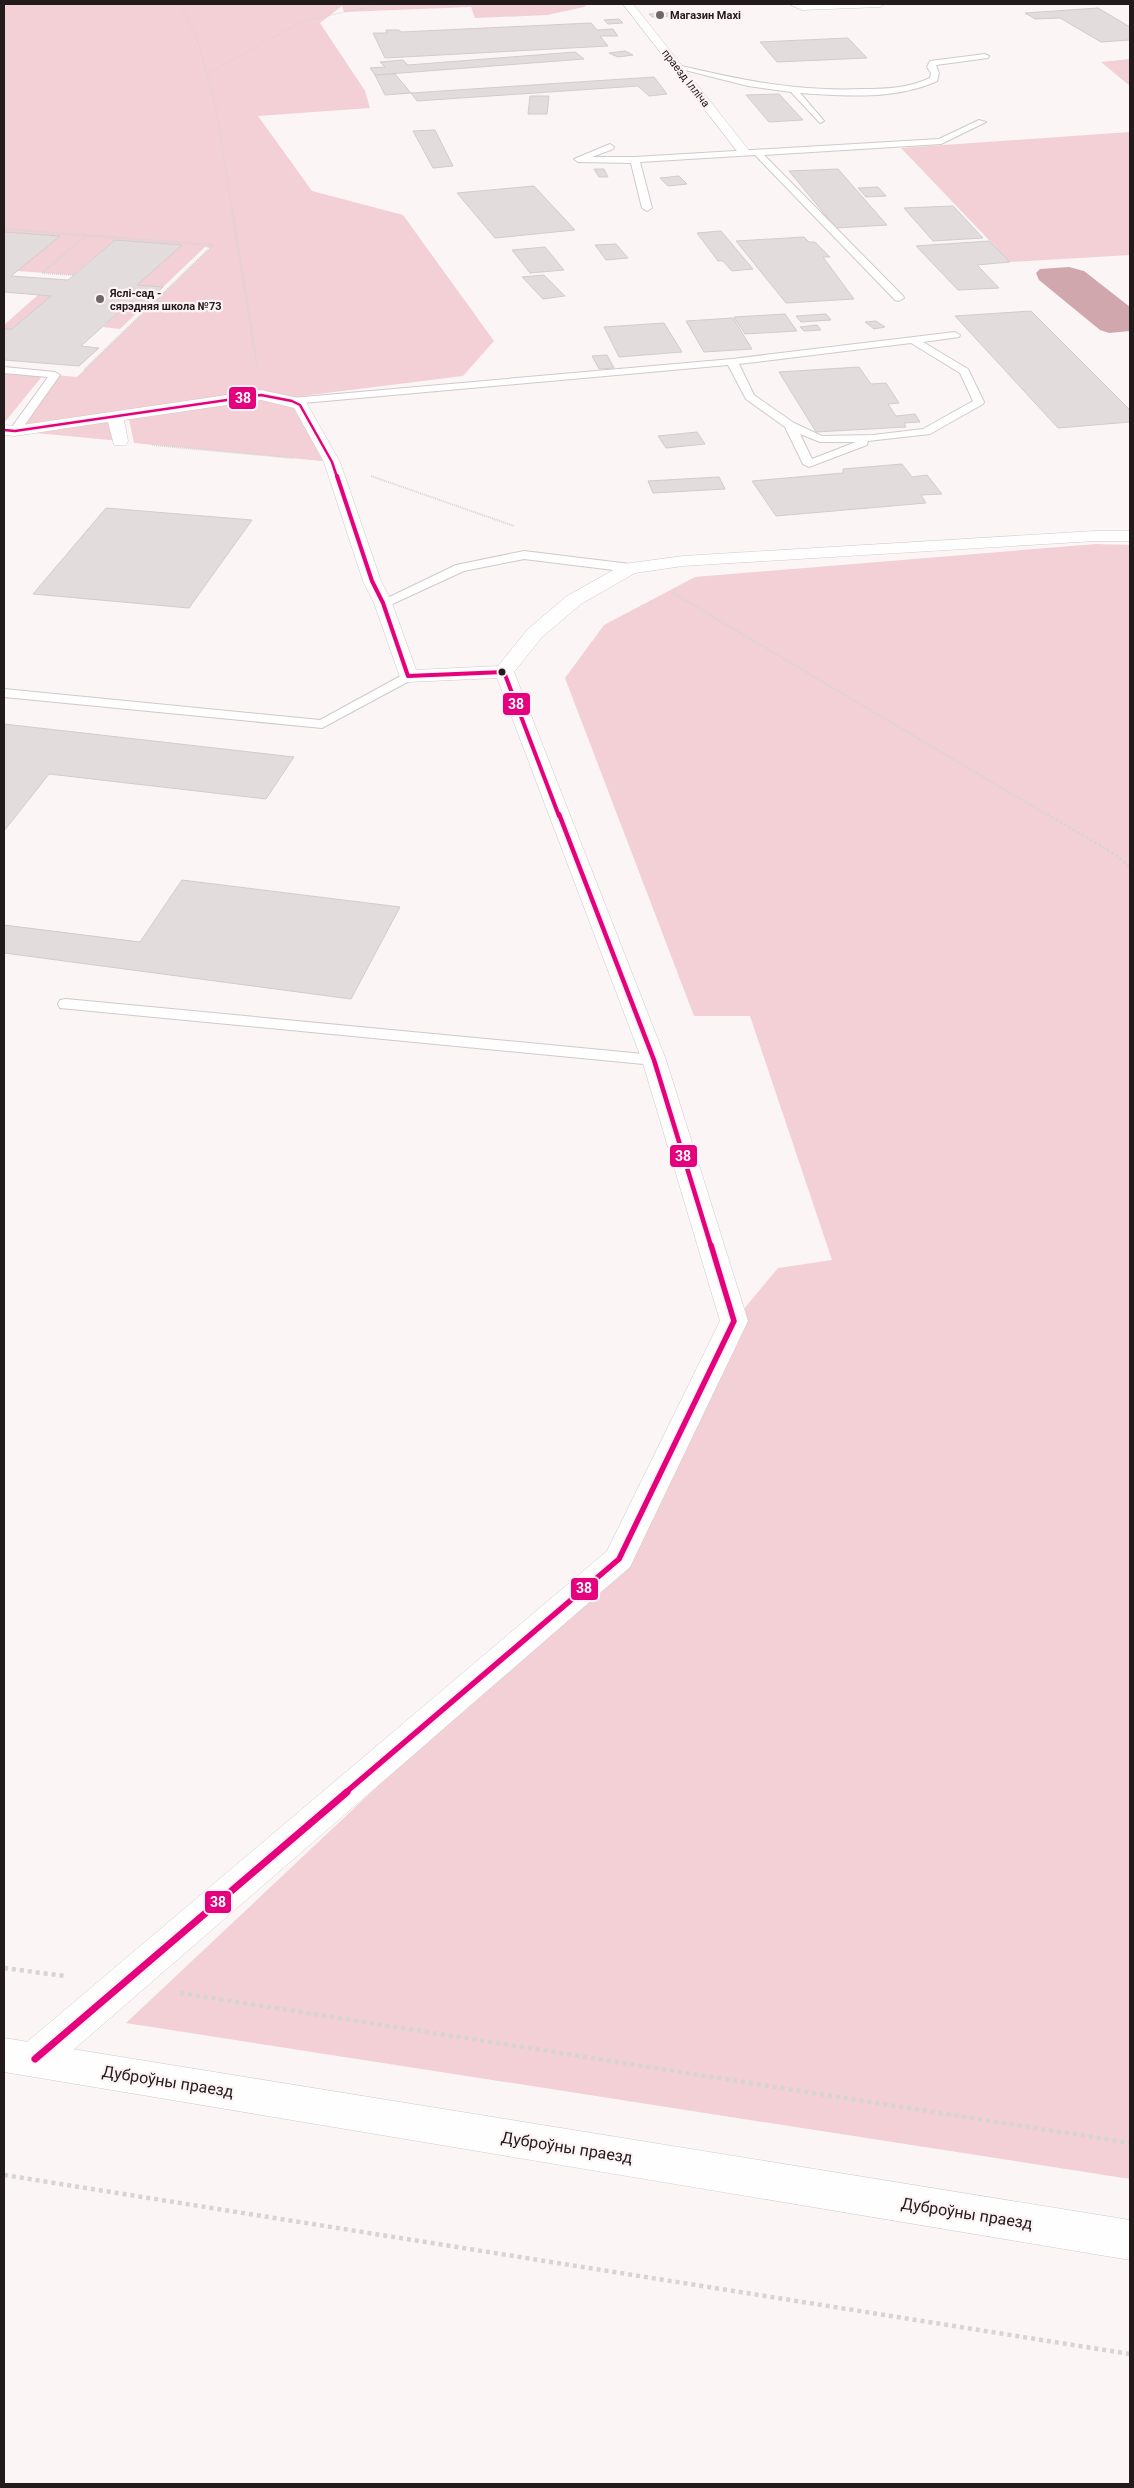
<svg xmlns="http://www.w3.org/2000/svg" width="1134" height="2488" font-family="Roboto,sans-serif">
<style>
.green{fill:#f3d0d5}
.water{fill:#d0a7ac}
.building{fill:#e3dcdd;stroke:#d3cccd}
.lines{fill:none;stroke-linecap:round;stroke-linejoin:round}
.lane-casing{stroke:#d1c9cb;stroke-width:2}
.street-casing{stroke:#d1c9cb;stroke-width:1}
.secondary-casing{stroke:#d1c9cb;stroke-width:1}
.path-far3{stroke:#d7d4d4;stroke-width:1;stroke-dasharray:1 1;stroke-linecap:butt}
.path-far2{stroke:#d7d4d4;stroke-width:2;stroke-dasharray:1 1;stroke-linecap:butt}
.path-far1{stroke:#d7d4d4;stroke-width:2.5;stroke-dasharray:2.5 2.5;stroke-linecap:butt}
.path{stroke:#d7d4d4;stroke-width:4.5;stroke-dasharray:4 4;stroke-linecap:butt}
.lane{fill:#fefefe;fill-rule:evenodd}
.street{fill:#fefefe;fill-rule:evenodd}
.secondary{fill:#fefefe;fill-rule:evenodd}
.bus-1-far4-casing{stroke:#fdf3f4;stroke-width:4.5}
.bus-1-far3-casing{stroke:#fdf3f4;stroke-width:6}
.bus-1-far2-casing{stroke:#fdf3f4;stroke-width:8}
.bus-1-far1-casing{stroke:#fdf3f4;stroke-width:9}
.bus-1-casing{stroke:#fdf3f4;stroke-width:11}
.bus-1-far4{stroke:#e5007d;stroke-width:2.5}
.bus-1-far3{stroke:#e5007d;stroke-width:4}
.bus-1-far2{stroke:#e5007d;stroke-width:4.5}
.bus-1-far1{stroke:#e5007d;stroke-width:5.5}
.bus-1{stroke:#e5007d;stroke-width:7}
.poi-dot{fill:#6e6768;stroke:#fdf3f4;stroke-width:2}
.bus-dot{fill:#221a1b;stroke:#fdf3f4;stroke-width:2}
.labels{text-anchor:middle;stroke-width:4.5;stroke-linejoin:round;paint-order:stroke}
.far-poi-label{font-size:11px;font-weight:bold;fill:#221a1b;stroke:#fdf3f4;text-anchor:start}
.far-street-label{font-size:11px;fill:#221a1b;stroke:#fdf3f4}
.near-street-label{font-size:16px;fill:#221a1b;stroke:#fdf3f4}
.line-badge{stroke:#fdf3f4;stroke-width:2}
.badge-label{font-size:14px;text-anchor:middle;font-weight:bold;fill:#fff}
</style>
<rect width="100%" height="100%" fill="#fbf5f6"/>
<g class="green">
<path d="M 4,4 L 588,4 L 584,7 L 547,15 L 475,18 L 471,7 L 344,12 L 342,6 L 320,23 L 365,91 L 370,108 L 258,116 L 312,191 L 403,215 L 494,341 L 463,376 L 294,397 L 261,392 L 19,426 L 55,375 L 77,377 L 210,248 L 205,247 L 163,287 L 137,285 L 181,245 L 115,240 L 73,275 L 17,271 L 59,236 L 4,232 Z"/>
<path d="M 1130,59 L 1130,86 L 1101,62 Z"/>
<path d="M 1130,132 L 1130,255 L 1010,262 L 901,148 Z"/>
<path d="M 38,295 L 51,296 L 12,329 L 4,329 L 4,325 Z"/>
<path d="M 130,302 L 147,303 L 120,329 L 103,327 Z"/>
<path d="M 4,370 L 44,374 L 4,423 Z"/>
<path d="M 261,395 L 292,401 L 332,462 L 134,443 L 128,415 Z"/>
<path d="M 103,421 L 116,424 L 120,441 L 15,431 Z"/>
<path d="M 1096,544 L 1130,545 L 1130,2179 L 126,2023 L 619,1559 L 734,1321 L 778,1268 L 832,1260 L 750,1016 L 694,1016 L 565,678 L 604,625 L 695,577 Z"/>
</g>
<path class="water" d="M 1069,267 L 1084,271 L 1130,307 L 1130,331 L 1109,333 L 1100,330 L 1039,280 L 1036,273 L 1040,269 Z"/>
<g class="building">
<path d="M 1098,8 L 1130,27 L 1130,40 L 1101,42 L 1060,18 L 1035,19 L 1025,13 Z"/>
<path d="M 669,13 L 672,16 L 652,17 L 649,14 Z"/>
<path d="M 619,19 L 623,23 L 608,24 L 604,20 Z"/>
<path d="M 591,23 L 597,30 L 613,29 L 618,36 L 600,36 L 608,46 L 385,58 L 373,33 L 387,33 L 386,30 L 399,30 L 401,32 Z"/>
<path d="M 848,38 L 867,58 L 777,62 L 760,42 Z"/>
<path d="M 625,51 L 633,55 L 618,57 L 609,53 Z"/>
<path d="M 575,52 L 584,59 L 375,75 L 370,68 L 385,67 L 380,62 L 403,60 L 408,65 Z"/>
<path d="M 395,74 L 411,93 L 385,95 L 375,75 Z"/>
<path d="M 654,77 L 667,94 L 649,96 L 638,86 L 417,101 L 411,93 Z"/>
<path d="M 779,94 L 803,120 L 769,122 L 746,95 Z"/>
<path d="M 530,96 L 549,96 L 547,114 L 528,114 Z"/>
<path d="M 435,130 L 453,166 L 433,168 L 413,131 Z"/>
<path d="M 594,169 L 604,169 L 608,177 L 599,177 Z"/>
<path d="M 838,169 L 887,225 L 836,228 L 789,171 Z"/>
<path d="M 679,176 L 687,184 L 668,186 L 660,178 Z"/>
<path d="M 534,186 L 575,230 L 495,238 L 457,193 Z"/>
<path d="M 878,187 L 886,196 L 866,197 L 858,188 Z"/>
<path d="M 953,206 L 983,238 L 933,241 L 904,208 Z"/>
<path d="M 721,231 L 753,269 L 732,271 L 723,261 L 718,261 L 697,233 Z"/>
<path d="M 4,232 L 60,236 L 11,276 L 68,280 L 115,240 L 182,245 L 137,285 L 163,287 L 147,303 L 130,302 L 81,346 L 99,348 L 79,366 L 4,360 L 4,329 L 12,329 L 51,296 L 4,292 Z"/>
<path d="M 804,237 L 809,242 L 815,242 L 830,257 L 823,257 L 854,299 L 786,303 L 736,241 Z"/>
<path d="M 989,241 L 1010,262 L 977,265 L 999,288 L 958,290 L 916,246 Z"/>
<path d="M 616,244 L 628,258 L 606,260 L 595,245 Z"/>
<path d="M 545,247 L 564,270 L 530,273 L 512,250 Z"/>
<path d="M 544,275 L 565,296 L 543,299 L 522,277 Z"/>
<path d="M 1031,311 L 1130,410 L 1130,422 L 1058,428 L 955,316 Z"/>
<path d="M 785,314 L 797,331 L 745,334 L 734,317 Z"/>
<path d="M 826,314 L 831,320 L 801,322 L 796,316 Z"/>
<path d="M 733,318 L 752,349 L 704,352 L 686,321 Z"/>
<path d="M 876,321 L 885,327 L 874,329 L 865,322 Z"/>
<path d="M 664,323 L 682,352 L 619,357 L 604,327 Z"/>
<path d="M 817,325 L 821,330 L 804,331 L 800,327 Z"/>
<path d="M 607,355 L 614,368 L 599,369 L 592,356 Z"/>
<path d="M 859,367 L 871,384 L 886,383 L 899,403 L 888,404 L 896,416 L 915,414 L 920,422 L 904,423 L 906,427 L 816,432 L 779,372 Z"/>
<path d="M 697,432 L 705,444 L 666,448 L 658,436 Z"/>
<path d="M 902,464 L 912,477 L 927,475 L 942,494 L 921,495 L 926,503 L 776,516 L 752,481 L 843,473 L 843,469 Z"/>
<path d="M 719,477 L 725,489 L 653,493 L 648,481 Z"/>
<path d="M 106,508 L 252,520 L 189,608 L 33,594 Z"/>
<path d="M 4,724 L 294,757 L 266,799 L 49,774 L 4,831 Z"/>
<path d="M 182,880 L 400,907 L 351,999 L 4,953 L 4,925 L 140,942 Z"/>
</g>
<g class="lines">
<g class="lane-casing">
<g id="lane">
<path d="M 985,54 L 989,56 L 988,58 L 936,65 L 939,73 L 937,81 C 896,100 844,96 800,93 L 824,121 L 820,123 L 791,92 L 748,86 L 673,67 L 677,65 C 742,80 796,92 863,89 C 886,89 909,88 930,78 L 931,73 L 927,67 L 930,61 Z"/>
<path d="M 979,120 L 986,122 L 941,144 L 764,155 L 903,296 L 904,298 L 899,301 L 895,300 L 755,155 L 640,162 L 652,208 L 647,211 L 642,208 L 631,163 L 578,162 L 574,159 L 610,144 L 614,147 L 613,149 L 592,157 L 635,157 L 939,139 Z"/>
<path d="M 955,332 L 960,335 L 959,337 L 923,342 L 968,369 L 984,402 L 983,404 L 930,434 L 868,441 L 867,445 L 809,467 L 803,464 L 785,427 L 746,399 L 728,365 L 292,404 L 287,401 L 292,398 L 732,359 ZM 911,343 L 960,373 L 973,401 L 923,429 L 873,435 L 822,436 L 794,423 L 754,395 L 739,364 ZM 800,434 L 820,442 L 856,442 L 812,459 Z"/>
<path d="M 4,367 L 55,372 L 60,375 L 19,433 L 15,434 L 9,431 L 48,377 L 4,373 Z"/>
<path d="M 524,551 L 630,564 L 636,568 L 630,572 L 524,559 L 464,571 L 388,606 L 383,607 L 377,603 L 456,565 Z"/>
<path d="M 408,672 L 415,676 L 413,679 L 322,728 L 4,697 L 4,689 L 320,720 Z"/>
<path d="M 66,999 L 654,1055 L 660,1056 L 663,1060 L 660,1064 L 654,1065 L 60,1008 L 58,1004 L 60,1000 Z"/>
</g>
</g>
<g class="street-casing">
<g id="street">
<path d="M 623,4 L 633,4 L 748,149 L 750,152 L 748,155 L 740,155 Z"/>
<path d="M 789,4 L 885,4 L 880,7 L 802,10 Z"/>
<path d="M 261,390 L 298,398 L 306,402 L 340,462 L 381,581 L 392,603 L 416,670 L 498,666 L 528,629 L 567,596 L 624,564 L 683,556 L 1095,531 L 1130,531 L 1130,541 L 1095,541 L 683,566 L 635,573 L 581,604 L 542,637 L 514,672 L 666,1060 L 748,1321 L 630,1567 L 49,2071 L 35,2076 L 21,2071 L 16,2059 L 21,2047 L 607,1551 L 720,1321 L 642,1060 L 497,678 L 408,682 L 401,680 L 374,603 L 363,581 L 324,462 L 294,408 L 261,400 L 124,420 L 128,441 L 126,445 L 114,445 L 108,422 L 15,436 L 4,435 L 4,425 L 15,426 Z"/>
</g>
</g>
<g class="secondary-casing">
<path id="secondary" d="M 4,2038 L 1130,2220 L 1130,2260 L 4,2072 Z"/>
</g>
<g class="path-far3">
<path d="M 180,4 L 199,44 L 217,113 L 232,210"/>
<path d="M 207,74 L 303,21 L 383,4"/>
</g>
<g class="path-far2">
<path d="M 232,209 L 257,366"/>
<path d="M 4,229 L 213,245 L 84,370"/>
<path d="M 73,275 L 42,273 L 87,235"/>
<path d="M 152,445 L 293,458"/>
<path d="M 371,476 L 514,526"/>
<path d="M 673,593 L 1049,816"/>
</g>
<path class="path-far1" d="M 1047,814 L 1116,855 L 1130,867"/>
<g class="path">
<path d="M 4,1968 L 65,1976"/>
<path d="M 180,1993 L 1130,2143"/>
<path d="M 4,2175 L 1130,2354"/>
</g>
<use href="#lane" class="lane"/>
<use href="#street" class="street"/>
<use href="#secondary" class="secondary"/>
<g class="bus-1-far4-casing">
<path id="bus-1-far4" d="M 4,430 L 15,431 L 261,395 L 292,401 L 300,405 L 332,462 L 337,477"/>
</g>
<g class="bus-1-far3-casing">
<path id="bus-1-far3" d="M 337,476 L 372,581 L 383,603 L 408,676 L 504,672 L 559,816"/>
</g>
<g class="bus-1-far2-casing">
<path id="bus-1-far2" d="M 559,814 L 654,1060 L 711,1246"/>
</g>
<g class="bus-1-far1-casing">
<path id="bus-1-far1" d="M 345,1793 L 619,1559 L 734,1321 L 711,1245"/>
</g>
<g class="bus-1-casing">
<path id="bus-1" d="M 35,2059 L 347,1792"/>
</g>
<use href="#bus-1-far4" class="bus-1-far4"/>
<use href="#bus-1-far3" class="bus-1-far3"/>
<use href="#bus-1-far2" class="bus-1-far2"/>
<use href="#bus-1-far1" class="bus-1-far1"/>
<use href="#bus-1" class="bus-1"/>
</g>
<g class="poi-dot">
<circle cx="660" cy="15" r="5"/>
<circle cx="100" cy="299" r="5"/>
</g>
<circle class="bus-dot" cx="502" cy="672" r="4.5"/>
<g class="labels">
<g class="far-poi-label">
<text x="670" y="19">Магазин Maxi</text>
<text x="110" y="297">Яслі-сад -<tspan x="110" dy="13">сярэдняя школа №73</tspan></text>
</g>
<g class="far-street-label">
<text transform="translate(686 78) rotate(52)" y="4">праезд Ілліча</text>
</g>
<g class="near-street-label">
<text transform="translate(168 2081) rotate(9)" y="6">Дуброўны праезд</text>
<text transform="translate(567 2147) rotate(9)" y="6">Дуброўны праезд</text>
<text transform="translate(967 2213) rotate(9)" y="6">Дуброўны праезд</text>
</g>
</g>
<g class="line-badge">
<rect x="228" y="386" width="29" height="24" rx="5" fill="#e5007d"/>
<rect x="502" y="692" width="29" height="24" rx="5" fill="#e5007d"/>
<rect x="669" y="1144" width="29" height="24" rx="5" fill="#e5007d"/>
<rect x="570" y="1577" width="29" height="24" rx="5" fill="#e5007d"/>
<rect x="204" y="1890" width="28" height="24" rx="5" fill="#e5007d"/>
</g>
<g class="badge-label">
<text x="243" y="403">38</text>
<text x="516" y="709">38</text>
<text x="683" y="1161">38</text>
<text x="584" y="1593">38</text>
<text x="218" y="1907">38</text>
</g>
<rect width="1134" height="2488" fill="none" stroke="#221a1b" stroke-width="10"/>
</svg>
